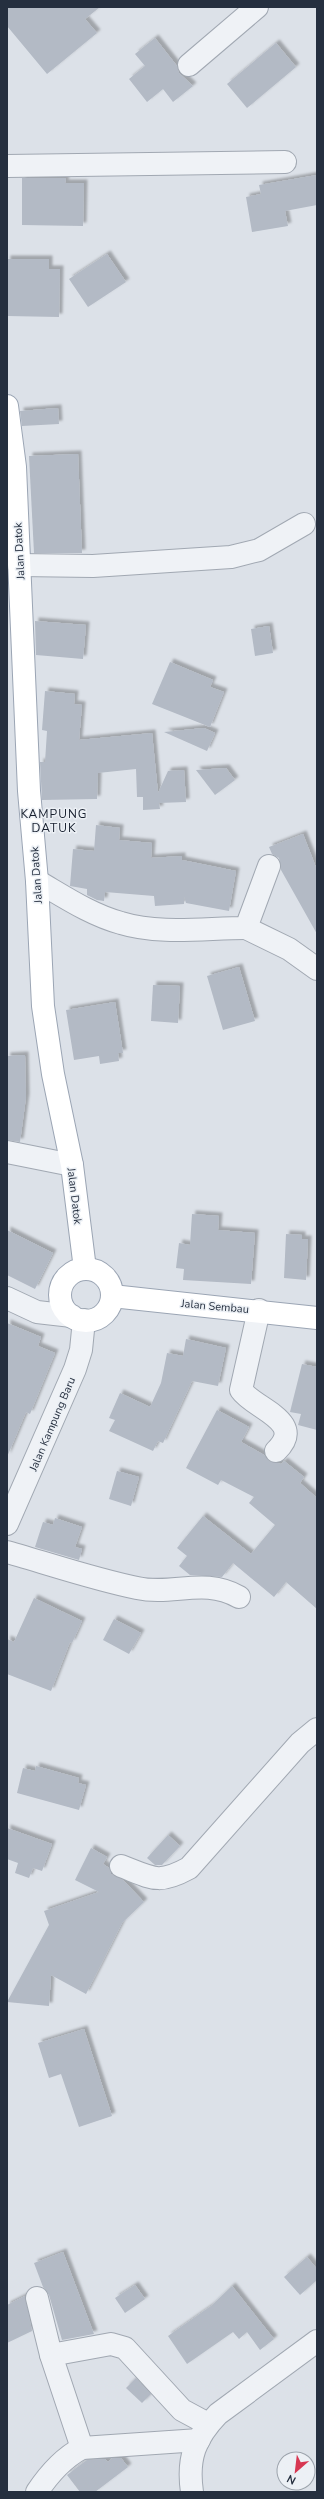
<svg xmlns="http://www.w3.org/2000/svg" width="324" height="2499" font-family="'Nunito Sans',sans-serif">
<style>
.building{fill:#b3bac5;filter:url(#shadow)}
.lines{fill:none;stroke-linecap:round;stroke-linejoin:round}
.minor-casing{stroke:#a1a8b2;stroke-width:24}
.major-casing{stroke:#9ba5b4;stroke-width:24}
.minor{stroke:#eff2f6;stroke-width:22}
.major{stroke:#fff;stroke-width:22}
.labels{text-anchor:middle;stroke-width:3;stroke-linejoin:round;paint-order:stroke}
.street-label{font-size:11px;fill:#252f3f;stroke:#ecf0f5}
.neighbourhood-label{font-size:12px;letter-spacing:1px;fill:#18202f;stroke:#ecf0f5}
</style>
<defs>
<filter id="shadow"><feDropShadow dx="3.5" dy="-3.5" stdDeviation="1" flood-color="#0004"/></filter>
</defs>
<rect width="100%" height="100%" fill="#dce1e8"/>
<g class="building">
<path d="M 7,7 L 100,7 L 85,19 L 97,33 L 47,74 L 7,26 Z"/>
<path d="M 155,38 L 177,66 L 179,73 L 193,86 L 173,102 L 163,89 L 147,102 L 129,79 L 145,66 L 135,54 Z"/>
<path d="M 276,43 L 296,67 L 247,108 L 227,84 Z"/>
<path d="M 317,175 L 317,205 L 285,211 L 288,226 L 252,232 L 246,197 L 261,194 L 259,185 Z"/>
<path d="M 22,178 L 66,178 L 65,183 L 84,183 L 83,226 L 22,225 Z"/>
<path d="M 107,254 L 126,282 L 88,307 L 69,279 Z"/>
<path d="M 7,259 L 49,259 L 49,269 L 60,269 L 59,317 L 7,316 Z"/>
<path d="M 58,408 L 59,424 L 22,426 L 20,411 Z"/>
<path d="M 78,454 L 82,553 L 34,553 L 29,456 Z"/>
<path d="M 35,621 L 86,625 L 83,659 L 36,655 Z"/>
<path d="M 269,626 L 273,653 L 255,656 L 251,629 Z"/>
<path d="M 170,662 L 213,680 L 210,687 L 224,692 L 210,727 L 152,704 Z"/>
<path d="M 45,691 L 75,694 L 74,704 L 82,705 L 79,740 L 152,733 L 158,793 L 168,771 L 184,770 L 186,802 L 159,803 L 160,809 L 143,810 L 143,797 L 137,797 L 136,769 L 98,773 L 97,799 L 42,800 L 40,762 L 45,762 L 47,731 L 42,730 Z"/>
<path d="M 204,728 L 215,733 L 207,751 L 164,732 Z"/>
<path d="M 226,768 L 235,780 L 215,795 L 196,770 Z"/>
<path d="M 96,825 L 120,828 L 119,840 L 152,843 L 151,858 L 182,856 L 182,860 L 236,871 L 229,911 L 186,903 L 184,896 L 184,904 L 155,906 L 154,896 L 105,892 L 104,901 L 97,900 L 87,895 L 87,889 L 70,886 L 73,849 L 94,851 Z"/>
<path d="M 303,834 L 317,870 L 317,934 L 281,870 L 279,858 L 272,854 L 269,847 Z"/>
<path d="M 239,967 L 255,1021 L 223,1030 L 207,976 Z"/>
<path d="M 153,985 L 180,986 L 178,1023 L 151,1021 Z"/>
<path d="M 115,1002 L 123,1053 L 118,1053 L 119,1061 L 100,1064 L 99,1056 L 74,1060 L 66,1010 Z"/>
<path d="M 25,1055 L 26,1097 L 20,1142 L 7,1140 L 7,1056 Z"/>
<path d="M 192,1214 L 219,1216 L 218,1230 L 255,1233 L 251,1284 L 183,1280 L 184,1269 L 176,1268 L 179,1243 L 190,1245 Z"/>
<path d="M 7,1230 L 53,1253 L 35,1289 L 7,1275 Z"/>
<path d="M 286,1234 L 302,1235 L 302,1239 L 308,1239 L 306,1280 L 284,1278 Z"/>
<path d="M 7,1323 L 41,1337 L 38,1346 L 55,1353 L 30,1414 L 26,1412 L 7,1457 Z"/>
<path d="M 186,1339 L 226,1348 L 218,1386 L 192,1381 L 163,1443 L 158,1441 L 153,1451 L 109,1431 L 115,1420 L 109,1418 L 120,1393 L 150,1407 L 161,1383 L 167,1353 L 183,1356 Z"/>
<path d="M 302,1364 L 317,1367 L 317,1430 L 298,1425 L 301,1414 L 290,1412 Z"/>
<path d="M 217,1410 L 249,1427 L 241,1442 L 264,1455 L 269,1461 L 281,1464 L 284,1461 L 304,1477 L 300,1483 L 317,1498 L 317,1609 L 286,1582 L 274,1597 L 233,1563 L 222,1577 L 190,1575 L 179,1566 L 187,1556 L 177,1548 L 203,1516 L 251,1554 L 275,1525 L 249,1503 L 254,1497 L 221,1480 L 218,1485 L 186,1468 Z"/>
<path d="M 117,1471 L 139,1477 L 131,1506 L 109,1499 Z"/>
<path d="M 55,1518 L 82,1527 L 75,1547 L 82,1549 L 79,1560 L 35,1547 L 43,1522 L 53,1525 Z"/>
<path d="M 34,1598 L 82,1621 L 72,1643 L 70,1642 L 51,1691 L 7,1674 L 7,1639 L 14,1642 Z"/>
<path d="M 114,1619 L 141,1633 L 129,1654 L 103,1640 Z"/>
<path d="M 36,1766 L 79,1778 L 78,1783 L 86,1785 L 79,1810 L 17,1793 L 23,1768 L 35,1771 Z"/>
<path d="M 7,1828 L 52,1844 L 42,1871 L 33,1868 L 29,1878 L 15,1873 L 18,1863 L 7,1859 Z"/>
<path d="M 168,1835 L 180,1846 L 162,1865 L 155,1865 L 147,1858 Z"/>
<path d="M 91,1848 L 107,1857 L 103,1864 L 109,1868 L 111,1874 L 123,1880 L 144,1902 L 122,1923 L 86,1994 L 51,1975 L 49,2006 L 7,2002 L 49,1925 L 44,1911 L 99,1892 L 75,1880 Z"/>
<path d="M 84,2029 L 112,2116 L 79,2127 L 61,2074 L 49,2078 L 38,2043 Z"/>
<path d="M 63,2252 L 94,2334 L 62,2340 L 49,2295 L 43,2287 L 34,2263 Z"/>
<path d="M 307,2257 L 317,2269 L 317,2280 L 300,2295 L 284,2277 Z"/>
<path d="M 135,2285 L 145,2299 L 125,2313 L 115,2298 Z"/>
<path d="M 232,2286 L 274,2339 L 260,2350 L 247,2332 L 239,2339 L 233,2332 L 187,2364 L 168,2336 L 211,2306 Z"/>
<path d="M 25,2296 L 32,2331 L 7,2343 L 7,2305 Z"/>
<path d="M 136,2378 L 151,2394 L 142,2403 L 126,2388 Z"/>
<path d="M 112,2458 L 121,2458 L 128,2467 L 95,2492 L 80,2492 L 67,2475 L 87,2460 L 105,2459 L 108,2462 Z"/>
</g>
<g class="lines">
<g class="minor-casing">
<g id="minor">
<path d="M 189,65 L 257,7"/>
<path d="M 7,166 L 285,162"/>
<path d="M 19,565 L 93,566 L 231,557 L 259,550 L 304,524"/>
<path d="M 37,881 C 63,896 91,915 121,923 C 160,935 205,928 246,928 L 269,866"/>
<path d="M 246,928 L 289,949 L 317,969"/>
<path d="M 7,1152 L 72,1165"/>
<path d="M 7,1298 L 37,1312 L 72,1316"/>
<path d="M 259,1310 L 241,1390 C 254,1409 307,1421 276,1451"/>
<path d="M 7,1524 L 75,1369 L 81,1350 L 84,1320"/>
<path d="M 7,1552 C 50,1564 93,1579 137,1588 C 173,1596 204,1577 239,1597"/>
<path d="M 121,1866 C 152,1878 158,1885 189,1868 L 300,1743 L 317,1729"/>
<path d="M 37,2298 L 51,2355 L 111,2344 L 125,2348 L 182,2410 L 208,2424"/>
<path d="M 51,2355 L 82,2448"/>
<path d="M 37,2492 C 49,2474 63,2458 82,2448 L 199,2440"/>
<path d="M 192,2492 C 187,2458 195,2438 218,2414 L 317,2341"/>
</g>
</g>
<g class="major-casing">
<g id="major">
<path d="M 7,406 L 15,467 L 29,791 L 37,881 L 43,1006 L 53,1074 L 72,1165 L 85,1269"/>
<circle cx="86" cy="1295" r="26"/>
<path d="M 112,1296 L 317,1318"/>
</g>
</g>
<use href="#minor" class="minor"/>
<use href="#major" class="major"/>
</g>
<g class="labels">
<g class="street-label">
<text transform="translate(19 551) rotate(-93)" y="4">Jalan Datok</text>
<text transform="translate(36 875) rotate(-94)" y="4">Jalan Datok</text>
<text transform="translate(75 1196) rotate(83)" y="4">Jalan Datok</text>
<text transform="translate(215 1306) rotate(5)" y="4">Jalan Sembau</text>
<text transform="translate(52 1424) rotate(-67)" y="4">Jalan Kampung Baru</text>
</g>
<g class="neighbourhood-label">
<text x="54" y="818">KAMPUNG<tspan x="54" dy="14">DATUK</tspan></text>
</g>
</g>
<rect width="324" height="2499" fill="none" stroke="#252f3f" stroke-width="16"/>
<g transform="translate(296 2471) rotate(208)"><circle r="19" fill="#ecf0f5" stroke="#9ca3ac"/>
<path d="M0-3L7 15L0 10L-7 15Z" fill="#d73752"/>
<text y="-6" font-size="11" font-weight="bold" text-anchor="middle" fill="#252f3f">N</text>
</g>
</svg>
